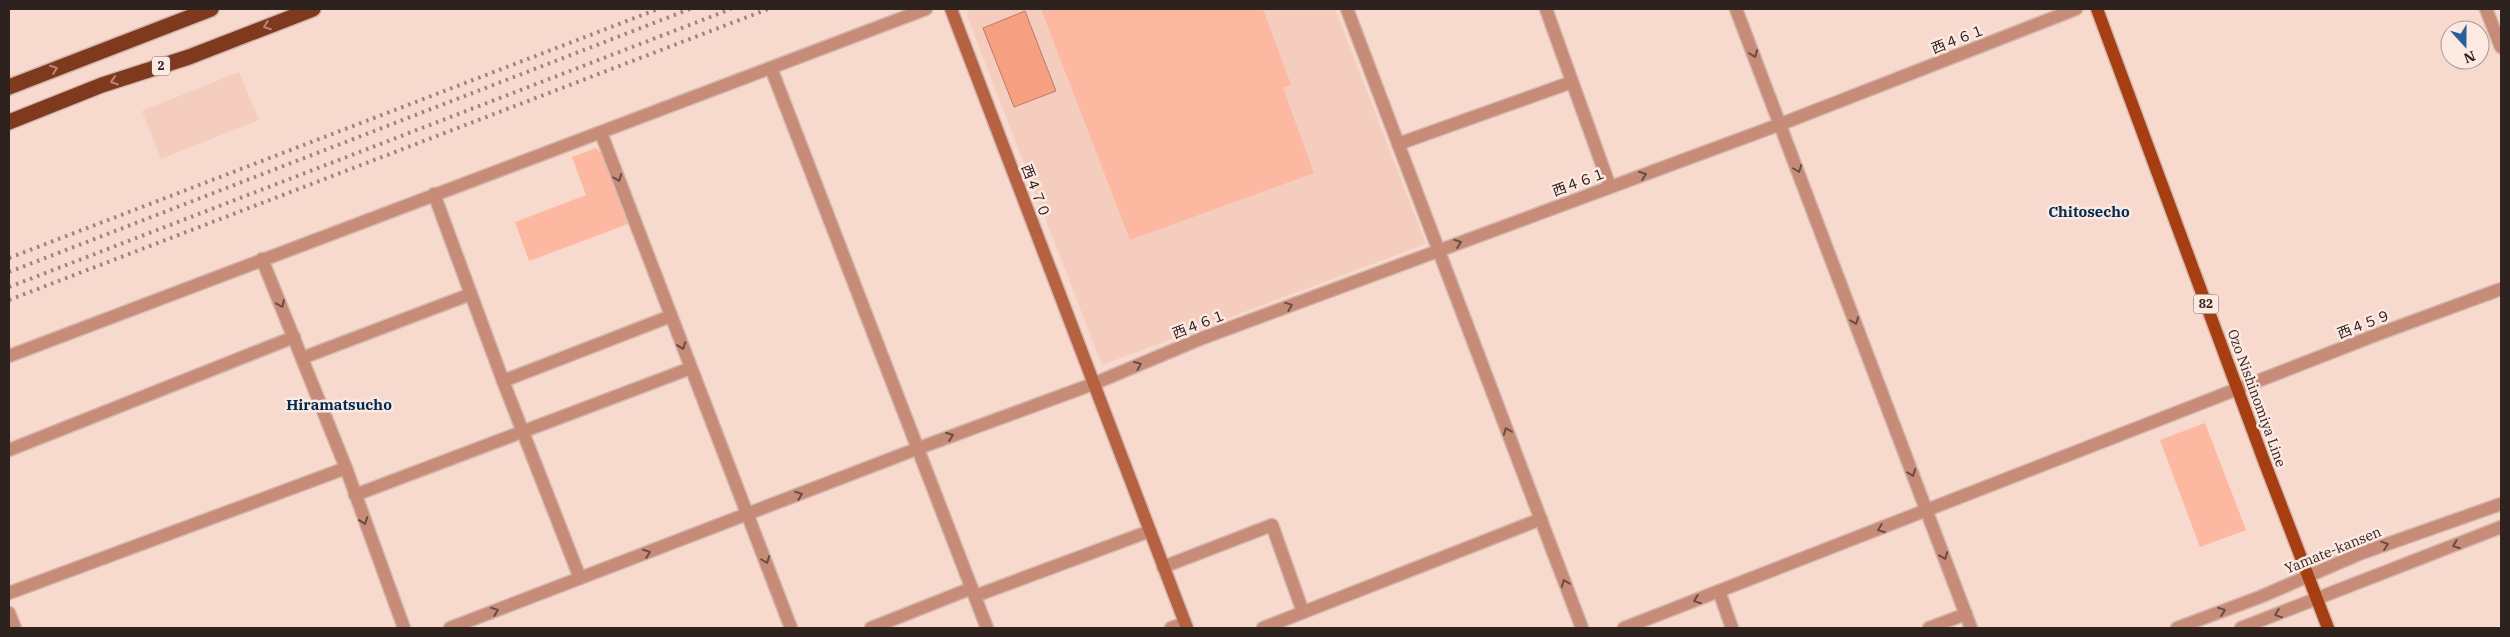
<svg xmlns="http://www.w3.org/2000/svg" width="2510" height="637" font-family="'IBM Plex Serif','Noto Sans JP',serif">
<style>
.built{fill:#f4cdbf}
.green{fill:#fcb8a0}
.water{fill:#f6a081;stroke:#ba7a63}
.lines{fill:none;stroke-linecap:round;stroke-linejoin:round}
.street-casing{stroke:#d4b8ae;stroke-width:15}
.secondary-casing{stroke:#d4b8ae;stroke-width:15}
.primary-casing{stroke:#d4b8ae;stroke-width:15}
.highway-casing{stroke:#d4b8ae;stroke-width:18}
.street{stroke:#c68c78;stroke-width:12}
.secondary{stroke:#b56142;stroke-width:12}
.primary{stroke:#a63e11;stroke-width:12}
.highway{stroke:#7e391f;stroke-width:15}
.rail{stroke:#9d867f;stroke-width:4;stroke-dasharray:2.5 5;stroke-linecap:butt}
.oneway{stroke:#b78877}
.oneway2{stroke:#6b4c42}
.labels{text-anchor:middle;stroke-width:5;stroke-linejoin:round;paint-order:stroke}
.shield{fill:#fce9e2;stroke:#6c5e59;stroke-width:1}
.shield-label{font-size:12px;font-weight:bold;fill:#2e221e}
.street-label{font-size:14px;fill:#2e221e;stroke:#fce9e2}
.neighbourhood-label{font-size:15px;font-weight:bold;fill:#012b50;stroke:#fce9e2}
</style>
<rect width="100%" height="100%" fill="#f8d9ce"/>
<g class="built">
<path d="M 969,9 L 1335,9 L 1426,244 L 1102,365 L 967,16 Z"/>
<path d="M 239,72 L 259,120 L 161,159 L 142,111 Z"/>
</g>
<g class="green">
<path d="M 1041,9 L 1263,9 L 1291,85 L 1283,88 L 1314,173 L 1130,240 Z"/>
<path d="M 596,148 L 602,154 L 628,224 L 529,261 L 515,222 L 586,195 L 572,157 Z"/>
<path d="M 2205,423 L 2246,530 L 2200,547 L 2160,440 Z"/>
</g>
<path class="water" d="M 1025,11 L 1056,91 L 1014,107 L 983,28 Z"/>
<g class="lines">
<g class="street-casing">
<g id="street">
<path d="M 1347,9 L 1582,628"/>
<path d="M 1546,9 L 1610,187"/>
<path d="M 1736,9 L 1971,628"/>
<path d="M 2486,9 L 2501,47"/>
<path d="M 771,68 L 987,628"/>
<path d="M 601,133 L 791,628"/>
<path d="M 1398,144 L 1572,82"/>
<path d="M 434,194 L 503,381 L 580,578"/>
<path d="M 262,259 L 346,468 L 404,628"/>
<path d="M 9,356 L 926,9"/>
<path d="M 302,358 L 471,294"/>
<path d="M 503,381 L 671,316"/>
<path d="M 9,450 L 294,337"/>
<path d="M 355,495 L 691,368"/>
<path d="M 1163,567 L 1272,525 L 1303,612"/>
<path d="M 1719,591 L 1732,628"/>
<path d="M 9,593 L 346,468"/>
<path d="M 975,596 L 1150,531"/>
<path d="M 9,613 L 15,628"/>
<path d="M 450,628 L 919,448 L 1093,384 L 1200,339 L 1781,124 L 2076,9"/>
<path d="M 871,628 L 972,588"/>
<path d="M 1171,628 L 1185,623"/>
<path d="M 1263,628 L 1541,519"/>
<path d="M 1624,628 L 2381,333 L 2501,289"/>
<path d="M 1929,628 L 1966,614"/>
<path d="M 2177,628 L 2260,597 L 2359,554 L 2501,504"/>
<path d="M 2241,628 L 2501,527"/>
</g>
</g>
<g class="secondary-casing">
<path id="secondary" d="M 951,9 L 1187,628"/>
</g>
<g class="primary-casing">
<path id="primary" d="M 2097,9 L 2264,461 L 2328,628"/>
</g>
<g class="highway-casing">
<g id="highway">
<path d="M 9,87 L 211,9"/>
<path d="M 9,122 L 102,85 L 189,57 L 313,9"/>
</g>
</g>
<use href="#street" class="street"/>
<use href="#secondary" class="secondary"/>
<use href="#primary" class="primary"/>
<use href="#highway" class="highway"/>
<g class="rail">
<path d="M 9,258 L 658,9"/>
<path d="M 9,272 L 690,9"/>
<path d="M 9,287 L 731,9"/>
<path d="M 9,300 L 768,9"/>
</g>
</g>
<defs><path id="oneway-chevron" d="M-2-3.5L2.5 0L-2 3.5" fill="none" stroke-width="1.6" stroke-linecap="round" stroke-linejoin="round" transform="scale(1.25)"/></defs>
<g class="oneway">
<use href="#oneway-chevron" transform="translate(267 26) rotate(159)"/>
<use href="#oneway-chevron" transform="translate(54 69) rotate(-21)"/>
<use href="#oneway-chevron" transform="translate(114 81) rotate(162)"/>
</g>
<g class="oneway2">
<use href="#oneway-chevron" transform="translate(1754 54) rotate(69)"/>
<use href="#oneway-chevron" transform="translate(1798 169) rotate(69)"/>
<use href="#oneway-chevron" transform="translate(1643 175) rotate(-20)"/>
<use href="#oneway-chevron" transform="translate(618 178) rotate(69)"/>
<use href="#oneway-chevron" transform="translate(1458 243) rotate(-20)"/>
<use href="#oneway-chevron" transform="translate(281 304) rotate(67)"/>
<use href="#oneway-chevron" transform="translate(1289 306) rotate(-21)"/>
<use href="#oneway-chevron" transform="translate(1855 321) rotate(69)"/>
<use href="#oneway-chevron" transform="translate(682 346) rotate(70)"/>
<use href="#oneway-chevron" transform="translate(1138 365) rotate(-23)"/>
<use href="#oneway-chevron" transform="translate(1507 431) rotate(-111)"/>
<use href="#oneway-chevron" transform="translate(950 436) rotate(-20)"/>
<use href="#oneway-chevron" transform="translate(1912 473) rotate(69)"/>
<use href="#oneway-chevron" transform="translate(799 495) rotate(-21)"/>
<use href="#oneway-chevron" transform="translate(364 521) rotate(70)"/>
<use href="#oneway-chevron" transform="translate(1881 529) rotate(159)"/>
<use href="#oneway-chevron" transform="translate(2385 545) rotate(-19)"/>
<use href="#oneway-chevron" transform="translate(2456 545) rotate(159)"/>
<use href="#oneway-chevron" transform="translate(647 553) rotate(-21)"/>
<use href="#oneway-chevron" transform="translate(1944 556) rotate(69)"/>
<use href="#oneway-chevron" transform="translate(766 560) rotate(69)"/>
<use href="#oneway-chevron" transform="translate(1565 583) rotate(-111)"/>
<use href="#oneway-chevron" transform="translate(1697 600) rotate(159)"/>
<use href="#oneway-chevron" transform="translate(495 611) rotate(-21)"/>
<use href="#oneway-chevron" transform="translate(2222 611) rotate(-21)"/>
<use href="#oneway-chevron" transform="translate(2278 614) rotate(159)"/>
</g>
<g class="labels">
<g class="shield">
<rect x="152" y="56.5" width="18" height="19" rx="4"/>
<rect x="2193.5" y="294.5" width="25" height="19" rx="4"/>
</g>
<g class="shield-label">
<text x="161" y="70">2</text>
<text x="2206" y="308">82</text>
</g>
<g class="street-label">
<text transform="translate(1958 39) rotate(-21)" y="5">西４６１</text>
<text transform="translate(1579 182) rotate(-20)" y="5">西４６１</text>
<text transform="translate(1036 191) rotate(69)" y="5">西４７０</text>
<text transform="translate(1199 324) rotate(-21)" y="5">西４６１</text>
<text transform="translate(2364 324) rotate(-21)" y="5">西４５９</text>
<text transform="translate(2257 398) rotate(70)" y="5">Ozo Nishinomiya Line</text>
<text transform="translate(2333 550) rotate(-22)" y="5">Yamate-kansen</text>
</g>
<g class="neighbourhood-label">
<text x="2089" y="217">Chitosecho</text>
<text x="339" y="410">Hiramatsucho</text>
</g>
</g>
<rect width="2510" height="637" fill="none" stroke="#2e221e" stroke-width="20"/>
<g transform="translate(2465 45) rotate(159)"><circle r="24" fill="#fce9e2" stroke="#aa9994"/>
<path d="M0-4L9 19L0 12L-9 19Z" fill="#276098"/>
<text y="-8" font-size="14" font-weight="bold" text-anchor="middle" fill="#2e221e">N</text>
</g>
</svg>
